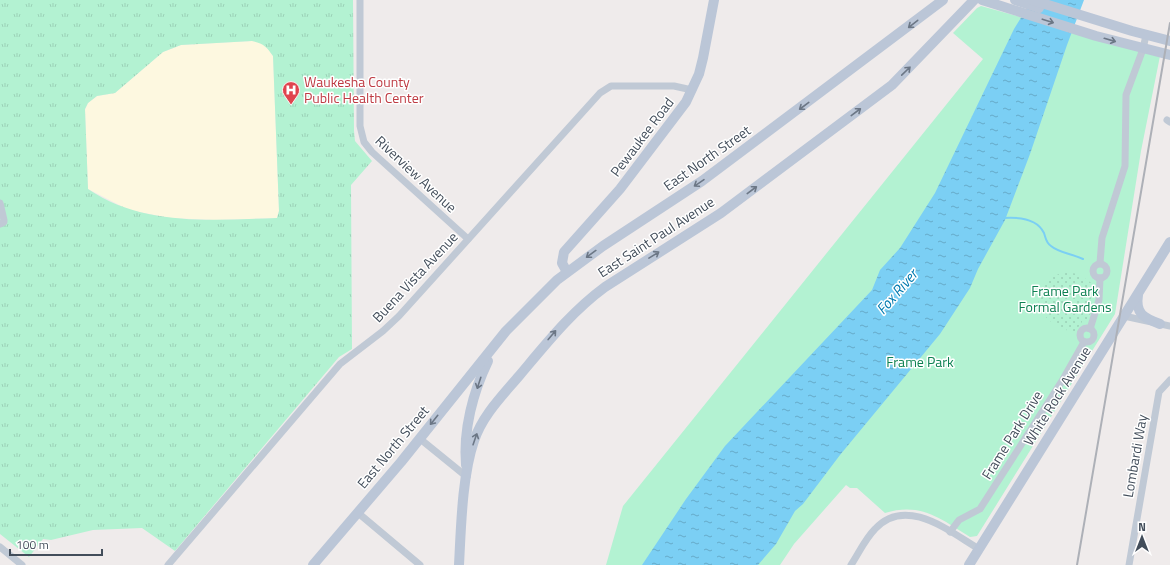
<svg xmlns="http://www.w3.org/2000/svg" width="1170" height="565" font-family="'Titillium Web',sans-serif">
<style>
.commercial{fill:#fdf8e0}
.grass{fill:url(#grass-tufts);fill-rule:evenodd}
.park{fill:#b3f2d2}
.garden{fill:url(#garden-dots)}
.water{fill:url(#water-ripples)}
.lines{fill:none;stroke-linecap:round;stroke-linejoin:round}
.stream{stroke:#7bcff4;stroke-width:2}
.street{stroke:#c0c9d5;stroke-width:7}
.secondary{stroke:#bbc6d7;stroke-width:10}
.rail{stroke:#adb0b7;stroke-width:2}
.oneway{stroke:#6c7786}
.labels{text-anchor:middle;stroke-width:3;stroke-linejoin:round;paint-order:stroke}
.health-label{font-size:14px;fill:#be3a42;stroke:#fff;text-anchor:start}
.street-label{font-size:14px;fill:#424d5a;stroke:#fff}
.park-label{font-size:14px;fill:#0d8152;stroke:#fff}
.water-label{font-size:15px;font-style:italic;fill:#007aaf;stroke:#fff}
</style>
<defs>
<pattern id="grass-tufts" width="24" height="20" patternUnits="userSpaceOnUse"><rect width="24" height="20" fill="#b3f2d2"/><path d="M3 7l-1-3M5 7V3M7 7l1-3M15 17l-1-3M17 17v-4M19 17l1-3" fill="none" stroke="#9bd1b7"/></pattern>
<pattern id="garden-dots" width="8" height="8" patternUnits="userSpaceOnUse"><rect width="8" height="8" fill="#b3f2d2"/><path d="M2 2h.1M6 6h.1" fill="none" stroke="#9bd1b7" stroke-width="1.8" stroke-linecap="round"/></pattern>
<pattern id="water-ripples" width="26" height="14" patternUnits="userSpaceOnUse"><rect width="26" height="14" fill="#7bcff4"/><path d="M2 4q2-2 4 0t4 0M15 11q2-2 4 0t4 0" fill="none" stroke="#66aac9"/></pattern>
</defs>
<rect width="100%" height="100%" fill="#efebeb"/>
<path class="commercial" d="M 252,41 L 260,42 L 267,47 L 273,56 L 279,211 L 277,218 L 215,220 L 170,218 L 129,210 L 88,189 L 85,110 L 88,103 L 97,96 L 115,93 L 163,52 L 181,45 Z"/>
<path class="grass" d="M 0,0 L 353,0 L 354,131 L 355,141 L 372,161 L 351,185 L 352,349 L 339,357 L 175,551 L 142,528 L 93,530 L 51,540 L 43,539 L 29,557 L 0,534 ZM 252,41 C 263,43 267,47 273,56 L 279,211 L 277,218 C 213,220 144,227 88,189 L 85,109 L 88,103 L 97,96 L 115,93 L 163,52 L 181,45 Z"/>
<path class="park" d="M 981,6 L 1160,56 L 1141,151 L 1115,314 L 977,536 L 970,537 C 941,519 921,502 885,513 L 857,488 L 850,488 L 846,485 L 794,544 L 780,565 L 606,565 L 623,506 L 983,59 L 953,33 L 977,8 Z"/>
<path class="garden" d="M 1064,272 L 1079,274 L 1094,285 L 1095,289 L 1091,313 L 1086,321 L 1082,319 L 1082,322 L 1074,333 L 1067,331 L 1066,328 C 1041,324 1027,294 1050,278 C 1054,275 1060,274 1064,272 Z"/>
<path class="water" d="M 1032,0 L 1084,0 L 1067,45 L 1030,154 L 1005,220 L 978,269 L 970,288 L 940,334 L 840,455 L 803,504 L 795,511 L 776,544 L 758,565 L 642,565 L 686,499 L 725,446 L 872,290 L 880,270 L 900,248 L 935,193 L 1014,29 Z"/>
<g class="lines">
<path class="stream" d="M 1003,218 C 1017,217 1037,218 1044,233 C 1046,239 1046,243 1051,246 C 1059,253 1073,254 1083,259"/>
<g class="street">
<path d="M 360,0 L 360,126 L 364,142 L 372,152 L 468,239"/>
<path d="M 1167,120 L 1170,122"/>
<path d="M 0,203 L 4,220 L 4,222 L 0,224"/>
<path d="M 1100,263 L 1102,238 L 1125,166 L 1126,95 L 1143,49 L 1146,35"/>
<circle cx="1100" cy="271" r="7"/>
<path d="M 1124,316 L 1170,326"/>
<circle cx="1087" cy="335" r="7"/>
<path d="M 1090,329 L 1099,300 L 1100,278"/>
<path d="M 419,438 L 467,477"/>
<path d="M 357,512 L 420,565"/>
<path d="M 950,532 L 959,520 L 980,509 L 1062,381 L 1084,342"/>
<path d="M 0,547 L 22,565"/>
<path d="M 168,565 L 340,364 L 383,331 L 399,316 L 600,93 L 611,86 L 674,86 L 692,90"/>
<path d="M 851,565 C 859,553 865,539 875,529 C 906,495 950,532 979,549"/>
<path d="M 1129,565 L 1159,392 L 1170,380"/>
</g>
<g class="secondary">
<path d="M 982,0 L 1096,36 L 1170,55"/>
<path d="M 1015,0 L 1039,8"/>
<path d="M 1032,0 L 1132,31 L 1170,41"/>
<path d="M 567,272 L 562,263 L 564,252 L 620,189 L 686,102 L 699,74 L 703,58 L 714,0"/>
<path d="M 1138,295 C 1135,314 1144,318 1160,324"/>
<path d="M 466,465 C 463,430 473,392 488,361"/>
<path d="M 313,565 L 401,462 L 506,331 L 557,280 L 603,246 L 702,181 L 943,0"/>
<path d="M 459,565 C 461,528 462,476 474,441 C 482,416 502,396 519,376 C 546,344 571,312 605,287 L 721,213 L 892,85 L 974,0"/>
<path d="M 969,565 L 1170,242"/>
</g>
<path class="rail" d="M 1077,565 L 1170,23"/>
</g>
<defs><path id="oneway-shaft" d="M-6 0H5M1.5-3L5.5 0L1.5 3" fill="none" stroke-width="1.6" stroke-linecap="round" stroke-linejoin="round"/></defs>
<g class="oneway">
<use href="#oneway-shaft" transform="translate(1048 21) rotate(18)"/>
<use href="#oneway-shaft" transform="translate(913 24) rotate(142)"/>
<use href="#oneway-shaft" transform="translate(1110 40) rotate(16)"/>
<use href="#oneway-shaft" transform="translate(906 71) rotate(-44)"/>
<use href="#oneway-shaft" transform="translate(804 106) rotate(143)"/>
<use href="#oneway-shaft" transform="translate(856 112) rotate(-37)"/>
<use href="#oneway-shaft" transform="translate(699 183) rotate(146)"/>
<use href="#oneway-shaft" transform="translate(752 190) rotate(-37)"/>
<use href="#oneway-shaft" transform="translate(591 254) rotate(144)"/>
<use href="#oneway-shaft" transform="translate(654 255) rotate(-32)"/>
<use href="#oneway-shaft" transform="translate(552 335) rotate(-50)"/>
<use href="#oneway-shaft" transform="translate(479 383) rotate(108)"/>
<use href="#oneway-shaft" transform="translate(434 420) rotate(129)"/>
<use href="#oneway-shaft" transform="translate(475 439) rotate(-71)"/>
</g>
<defs>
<g id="hospital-pin" transform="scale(0.9)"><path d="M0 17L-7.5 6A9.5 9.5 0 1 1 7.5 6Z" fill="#e0444e" stroke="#fff"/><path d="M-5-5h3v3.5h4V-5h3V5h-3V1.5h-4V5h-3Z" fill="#fff"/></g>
</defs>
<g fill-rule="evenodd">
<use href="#hospital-pin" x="291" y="90"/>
</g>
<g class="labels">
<g class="health-label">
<text x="304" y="87">Waukesha County<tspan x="304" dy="16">Public Health Center</tspan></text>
</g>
<g class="street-label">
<text transform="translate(642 137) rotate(-53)" y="5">Pewaukee Road</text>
<text transform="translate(707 158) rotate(-35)" y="5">East North Street</text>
<text transform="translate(416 174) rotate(43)" y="5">Riverview Avenue</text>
<text transform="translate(656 237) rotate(-33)" y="5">East Saint Paul Avenue</text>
<text transform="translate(415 277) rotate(-47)" y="5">Buena Vista Avenue</text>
<text transform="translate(1057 396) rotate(-58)" y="5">White Rock Avenue</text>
<text transform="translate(1012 435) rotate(-58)" y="5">Frame Park Drive</text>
<text transform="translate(393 447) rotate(-50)" y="5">East North Street</text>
<text transform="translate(1135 456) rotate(-80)" y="5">Lombardi Way</text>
</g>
<g class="park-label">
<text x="1065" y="296">Frame Park<tspan x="1065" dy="16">Formal Gardens</tspan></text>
<text x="920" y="367">Frame Park</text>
</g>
<g class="water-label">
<text transform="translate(897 292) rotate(-49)" y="5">Fox River</text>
</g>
</g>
<g transform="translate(1142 537)" stroke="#ffffff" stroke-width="3" paint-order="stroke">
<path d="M0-3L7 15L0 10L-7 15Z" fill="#424d5a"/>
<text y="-6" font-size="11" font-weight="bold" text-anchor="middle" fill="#424d5a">N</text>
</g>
<path d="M10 549v6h92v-6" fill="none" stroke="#424d5a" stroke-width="2"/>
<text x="16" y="549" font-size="12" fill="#424d5a" stroke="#ffffff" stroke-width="3" paint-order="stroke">100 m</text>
</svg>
